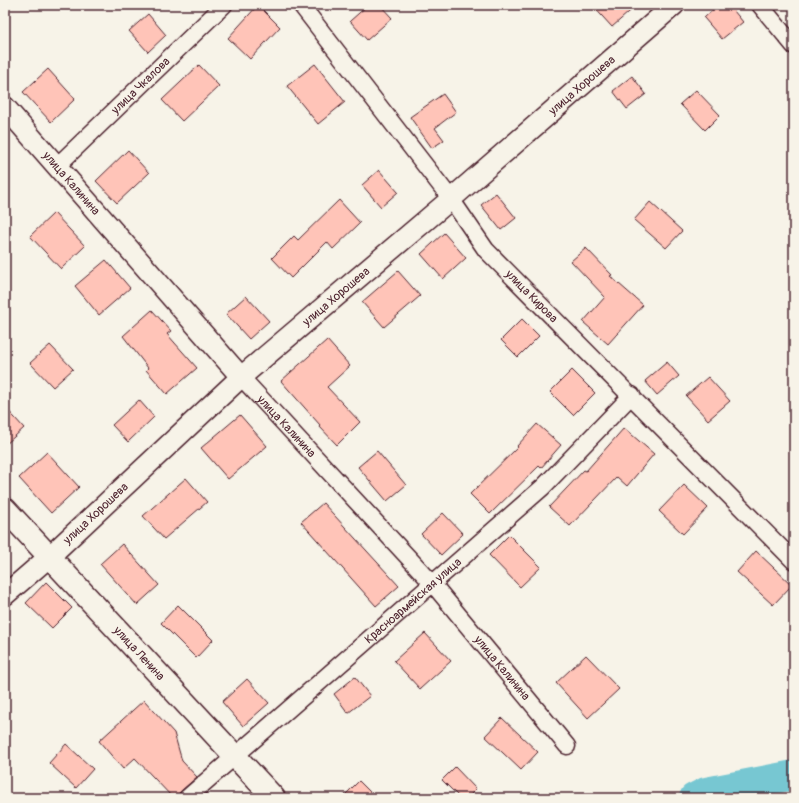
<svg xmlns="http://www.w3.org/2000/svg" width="799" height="803" font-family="Pangolin,sans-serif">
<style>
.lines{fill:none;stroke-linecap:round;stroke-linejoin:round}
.river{stroke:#77c7d2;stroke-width:30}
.building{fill:#ffc4b8;stroke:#4a1f2b}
.minor-casing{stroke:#4a1f2b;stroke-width:19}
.tertiary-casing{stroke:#4a1f2b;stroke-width:23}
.secondary-casing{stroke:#4a1f2b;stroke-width:25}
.minor{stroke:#f7f3e8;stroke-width:16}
.tertiary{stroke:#f7f3e8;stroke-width:20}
.secondary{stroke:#f7f3e8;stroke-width:22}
.labels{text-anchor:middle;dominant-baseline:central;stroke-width:3;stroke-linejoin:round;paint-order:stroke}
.street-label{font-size:12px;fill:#4a1f2b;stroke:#f7f3e8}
</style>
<rect width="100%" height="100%" fill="#f7f3e8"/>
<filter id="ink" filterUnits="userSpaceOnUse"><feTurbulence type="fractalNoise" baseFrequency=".025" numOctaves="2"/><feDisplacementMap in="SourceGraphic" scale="8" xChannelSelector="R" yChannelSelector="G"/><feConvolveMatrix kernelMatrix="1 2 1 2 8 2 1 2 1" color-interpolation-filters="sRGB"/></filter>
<g filter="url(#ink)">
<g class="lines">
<!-- river -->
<path class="river" d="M694,798L706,792L794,775"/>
</g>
<!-- building -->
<g class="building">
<path d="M258,5L280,27L250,59L228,38Z"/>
<path d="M368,5H380L392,18L367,40L350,21Z"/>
<path d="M592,5H637L612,27Z"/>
<path d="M718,5H729L743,22L722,39L704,18Z"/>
<path d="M148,14L166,35L148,52L129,31Z"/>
<path d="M315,64L345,102L318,124L287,86Z"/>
<path d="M199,65L219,86L182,121L162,100Z"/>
<path d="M48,69L75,99L51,122L23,92Z"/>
<path d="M632,76L646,94L627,109L613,91Z"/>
<path d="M696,90L720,115L705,130L680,104Z"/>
<path d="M443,94L456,112L435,128L444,140L432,148L410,117Z"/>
<path d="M128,150L149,173L117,203L96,181Z"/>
<path d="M379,170L398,192L381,207L362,185Z"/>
<path d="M496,193L516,218L501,230L481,205Z"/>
<path d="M339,200L360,223L333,249L327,242L291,278L272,258L294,236L298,240Z"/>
<path d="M650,202L682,231L666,248L634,220Z"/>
<path d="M54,213L85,246L61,269L30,236Z"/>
<path d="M444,233L466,258L443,279L421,254Z"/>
<path d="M586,248L612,275L610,276L643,305L608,344L583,322L605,297L571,261Z"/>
<path d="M106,260L130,288L99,315L75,286Z"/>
<path d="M398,271L420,296L384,327L362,302Z"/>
<path d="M246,296L269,321L249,339L226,314Z"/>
<path d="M152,310L171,331L167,334L197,368L167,394L146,370L148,368L123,336Z"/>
<path d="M522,319L539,336L518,357L501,340Z"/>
<path d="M327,340L350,366L327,387L360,422L337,445L319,426L320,425L281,381Z"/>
<path d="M50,345L73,369L53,387L30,363Z"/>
<path d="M667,362L679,376L657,395L645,381Z"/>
<path d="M572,370L595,393L573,415L550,392Z"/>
<path d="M708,377L730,401L708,420L686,396Z"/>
<path d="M139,400L154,417L128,442L112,425Z"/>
<path d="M5,407L24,428L5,445Z"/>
<path d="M240,415L267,446L228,479L201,448Z"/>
<path d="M537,424L561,445L541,468L539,466L490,514L470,494L518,447L517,446Z"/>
<path d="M624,428L654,454L627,486L617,477L570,526L549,507L584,470L586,471Z"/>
<path d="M377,451L406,485L387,501L358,467Z"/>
<path d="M47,452L79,487L51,513L19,478Z"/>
<path d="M186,478L207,502L164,539L143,516Z"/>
<path d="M684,485L708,508L683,534L659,511Z"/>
<path d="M323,503L399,586L376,606L301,522Z"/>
<path d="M443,513L463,534L441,555L421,534Z"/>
<path d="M509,535L541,567L520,587L489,555Z"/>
<path d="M122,544L159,585L137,605L100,564Z"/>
<path d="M756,551L792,585L773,605L737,572Z"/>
<path d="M46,582L72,608L52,628L26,603Z"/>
<path d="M178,605L213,640L196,658L161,623Z"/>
<path d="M425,633L451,661L420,689L394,661Z"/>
<path d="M586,655L619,689L588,718L556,683Z"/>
<path d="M355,677L370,696L348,713L334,694Z"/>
<path d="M247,679L269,703L243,726L222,702Z"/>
<path d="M144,700L174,733L182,761L197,777L181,791L176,798H173L135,758L123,769L99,741Z"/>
<path d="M502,718L538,752L521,770L485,736Z"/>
<path d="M66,744L93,769L76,788L49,763Z"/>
<path d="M455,767L476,789L467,798H460L442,780Z"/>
<path d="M359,781L376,798H342Z"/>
</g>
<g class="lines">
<!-- minor casing -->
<g class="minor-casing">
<g id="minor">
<path id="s1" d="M301,5L451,199L486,250L794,561"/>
<path d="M760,5L794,46"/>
<path id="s2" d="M57,166L224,5"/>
<path id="s3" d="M241,377L432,583L567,746"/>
<path id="s4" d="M187,798L543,487L632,395"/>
</g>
</g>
<!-- tertiary casing -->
<g class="tertiary-casing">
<g id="tertiary">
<path id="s5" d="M5,107L241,377"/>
<path id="s6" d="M5,595L49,557L241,377L451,199L674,5"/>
</g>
</g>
<!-- secondary casing -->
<g class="secondary-casing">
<g id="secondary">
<path id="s7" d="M5,509L274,798"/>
</g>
</g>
<!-- minor -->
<use href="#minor" class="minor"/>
<!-- tertiary -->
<use href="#tertiary" class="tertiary"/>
<!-- secondary -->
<use href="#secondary" class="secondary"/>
</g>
</g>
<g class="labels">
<!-- street labels -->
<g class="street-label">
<text stroke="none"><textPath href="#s6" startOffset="770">улица Хорошева</textPath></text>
<text stroke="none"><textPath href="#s2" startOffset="116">улица Чкалова</textPath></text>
<text stroke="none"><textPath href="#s5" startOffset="101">улица Калинина</textPath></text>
<text stroke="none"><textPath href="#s6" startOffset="446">улица Хорошева</textPath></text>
<text stroke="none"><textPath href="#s1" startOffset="372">улица Кирова</textPath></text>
<text stroke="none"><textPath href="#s3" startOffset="67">улица Калинина</textPath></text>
<text stroke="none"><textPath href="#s6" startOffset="122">улица Хорошева</textPath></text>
<text stroke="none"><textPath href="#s4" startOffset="300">Красноармейская улица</textPath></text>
<text stroke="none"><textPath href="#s7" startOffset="197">улица Ленина</textPath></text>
<text stroke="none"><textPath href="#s3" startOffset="391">улица Калинина</textPath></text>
</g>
</g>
<!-- margin -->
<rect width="799" height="803" fill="none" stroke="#f7f3e8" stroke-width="20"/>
<rect x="10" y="10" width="779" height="783" fill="none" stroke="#4a1f2b" stroke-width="1.5" filter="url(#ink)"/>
</svg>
